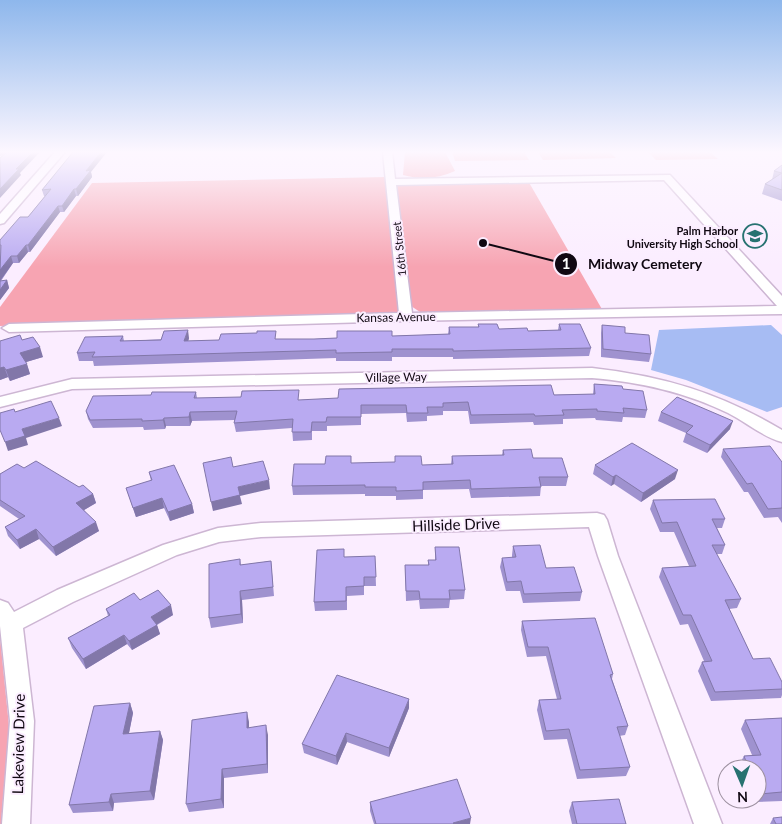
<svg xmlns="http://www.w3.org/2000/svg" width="782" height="824" font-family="Lato,sans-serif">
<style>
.green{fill:#f7a4b2}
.water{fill:#a7bcf3}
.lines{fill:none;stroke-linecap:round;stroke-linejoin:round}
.minor-casing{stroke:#cdb6d3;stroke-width:3}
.minor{fill:#fff;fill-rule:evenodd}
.wall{fill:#9f92cf}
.shaded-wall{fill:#8277a9}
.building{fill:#b9aaf1;stroke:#8277a9}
.labels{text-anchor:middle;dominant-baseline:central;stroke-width:4;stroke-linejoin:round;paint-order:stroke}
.far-poi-label{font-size:11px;font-weight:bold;fill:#100812;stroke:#fbedff;text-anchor:end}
.far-street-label{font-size:11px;fill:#100812;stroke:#fbedff}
.street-label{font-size:12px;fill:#100812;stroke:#fbedff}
.near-street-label{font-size:15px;fill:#100812;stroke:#fbedff}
.leader{fill:none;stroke:#100812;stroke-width:2}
.callout-dot{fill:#100812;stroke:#fbedff;stroke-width:2}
.mark-label{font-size:15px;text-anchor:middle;font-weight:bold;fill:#fff}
.callout-label{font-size:14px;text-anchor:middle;font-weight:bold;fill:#100812;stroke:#fbedff;stroke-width:4;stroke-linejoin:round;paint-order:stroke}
</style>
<rect width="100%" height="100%" fill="#fbedff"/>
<!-- green -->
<g class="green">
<path d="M405,152H445L455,171C438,179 421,180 403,175Z"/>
<path d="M452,152H524L529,160L455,161Z"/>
<path d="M538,152H610L616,158L543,160Z"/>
<path d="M648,152H710L718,159L656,160Z"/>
<path d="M386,177L399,313L0,326V307L92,183Z"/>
<path d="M527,179L603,311L423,314L408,304L395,182Z"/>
<path d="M0,637L9,726L1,824H0Z"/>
</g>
<!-- water -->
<path class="water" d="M771,325L782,335V407L767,412L686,380L651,370L659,330Z"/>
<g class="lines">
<!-- minor casing -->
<g class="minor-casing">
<g id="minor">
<path d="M55,152H65L4,223L0,224V214Z"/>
<path d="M383,152H392L395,179L670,175L782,296V314L406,321L9,332L2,328L9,324L399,313ZM664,180L777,306L412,313L396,185Z"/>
<path d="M592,368C663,376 720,393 782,430V442C763,437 746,422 728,413C685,392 640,382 592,378L72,389L0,407V397L72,379Z"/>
<path d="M597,513L604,515L607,520L618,556L722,824H694L598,556L589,527L261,537L219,542L177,555L73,602L23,628L34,721L30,824H2L10,721L0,626V600L8,603L14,612L57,590L163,545L218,528L261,523Z"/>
</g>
</g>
<!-- minor -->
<use href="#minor" class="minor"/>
</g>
<!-- wall -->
<g class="wall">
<path d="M782,165V201L762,194L765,184L772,180L774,171Z"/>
<path d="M91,172L92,177L78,196H76L64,212H60L30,252H28L19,263H13L1,281L7,280L9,288L0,300V240L28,217L45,196H44L42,190Z"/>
<path d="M478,324L499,329L528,331L558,330L559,324L591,348L589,356L453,359V357H392V361H336V358L94,366L93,361H79L77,353L123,336L124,341L189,338L188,341L314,339L448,334L449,327H478Z"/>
<path d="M602,325L625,333L651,354L649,362L601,357V333Z"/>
<path d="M22,340L43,357L26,362L30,374L10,381L8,377L0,380V341Z"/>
<path d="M594,384L623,389L647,410L645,418L623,417L622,422L596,420L595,418L563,419V424L534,425L533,422L470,424L468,411H443V415L427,416V421L407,422L406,413L361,414V425L327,426V431H312V440L293,441L292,428L236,432L234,423L235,420L192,421L190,426H166L165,429L144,430L143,427L93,428L88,419L86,411L151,395L196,392L197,398L299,400L593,394Z"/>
<path d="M661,412L730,429L707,453L683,442L686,433L658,421Z"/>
<path d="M723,449L782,462V523L778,517L764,518L748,492H744L721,457Z"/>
<path d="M503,450L533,458L568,477L566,486H541L540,496L471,498L469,489L423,490V499L396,500V496H365V494L293,495L292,486L325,464L351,456V463L422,465L451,464L452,456L502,455Z"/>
<path d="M595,465L675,479L641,502L614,484L611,486L593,474Z"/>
<path d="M24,468L79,487L93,494L96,503L84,510L99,531L56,556L39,539L20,549L8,536L5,527L19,519L0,506V474Z"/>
<path d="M149,472L192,504L194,513L170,521L164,508L136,517L126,488L151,481Z"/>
<path d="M653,500L725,519L722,528H717L725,545L722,554H716L741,599L737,608L729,609L753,659L782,682V695L781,698L711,701L698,671L702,662L704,661L688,624L680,625L659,577L662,568L689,566L674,532H660L650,509Z"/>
<path d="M513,546L582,592L580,601L523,603L520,591H506L500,567L502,558H512V555Z"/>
<path d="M435,547L465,590L464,599L450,600L449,608L420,609L419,600L406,601L405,565H428V560H435Z"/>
<path d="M375,556L376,586H364V595L347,596V610L315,611L314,602Z"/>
<path d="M240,559L241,565L271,561L274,596L242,600L243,623L211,628L209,618Z"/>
<path d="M140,600L173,615L157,625L160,634L132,650L127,644L86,669L72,648L68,638L108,616L106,609Z"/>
<path d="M522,621L613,674L612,679L628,726L625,735L619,736L630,767L626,776L577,779L567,739L544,740L537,710L539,700L557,699L546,656L527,657L521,630Z"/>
<path d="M130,703L133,713L129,733L160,731L163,740L154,800L114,803L113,811L73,813L69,805Z"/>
<path d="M409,708L389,757L347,742L337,765L304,753L302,744Z"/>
<path d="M782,718V801L755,802L754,799H757V769H741L739,765L744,756L752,755L741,729L745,720Z"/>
<path d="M249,722V728L268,735V773L224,778V808L189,812L186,804Z"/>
<path d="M370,802L470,824H374L370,811Z"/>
<path d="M572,802L626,824H572L569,811Z"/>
<path d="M773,818L782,824H770Z"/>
</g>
<!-- shaded-wall -->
<g class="shaded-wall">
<path d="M0,152H11L0,156Z"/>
<path d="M33,152H40L20,173L21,175L0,198V189L16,169Z"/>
<path d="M101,152H107L91,172L92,177L78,196L76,189L86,171Z"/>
<path d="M74,189L76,196L64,212L62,206Z"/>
<path d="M58,206L60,212L30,252L28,245Z"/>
<path d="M26,245L28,252L19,263L17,256Z"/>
<path d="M11,256L13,263L0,281V270Z"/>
<path d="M7,280L9,288L0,300V290Z"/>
<path d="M188,330L189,338L186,349L184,341Z"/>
<path d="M40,347L43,357L23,363L20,353Z"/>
<path d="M27,364L30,374L10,381L6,370Z"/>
<path d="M4,367L8,377L0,380V368Z"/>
<path d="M190,412L192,421L190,426L189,417Z"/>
<path d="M59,418L62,426L26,438L28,445L8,451L5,442L22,429Z"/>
<path d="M164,418L166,426L165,429L163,420Z"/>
<path d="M733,421L730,429L707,453L710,445Z"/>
<path d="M678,470L675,479L641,502L643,493Z"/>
<path d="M616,475L614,484L611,486L613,477Z"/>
<path d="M269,480L270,489L240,496L242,504L213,511L211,502L238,487Z"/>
<path d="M93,494L96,503L79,513L76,503Z"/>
<path d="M162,498L164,508L136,517L133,508Z"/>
<path d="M192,504L194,513L170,521L168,512Z"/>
<path d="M96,522L99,531L56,556L53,547Z"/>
<path d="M36,529L39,539L20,549L17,540Z"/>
<path d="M240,591L242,600L243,623L241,614Z"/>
<path d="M171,605L173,615L154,626L151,617Z"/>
<path d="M157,625L160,634L132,650L129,641Z"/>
<path d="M124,635L127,644L86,669L83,659Z"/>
<path d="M409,699V708L389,757V748Z"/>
<path d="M130,703L133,713L127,743L123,734Z"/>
<path d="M247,712L249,722V737L247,728Z"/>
<path d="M266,725L268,735V773L267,764Z"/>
<path d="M160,731L163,740L154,800L150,791Z"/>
<path d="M346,733L347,742L337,765L336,756Z"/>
<path d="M222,769L224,778V808L221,799Z"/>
<path d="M111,794L114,803L113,811L109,802Z"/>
<path d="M471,818L470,824H453V823Z"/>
</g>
<!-- building -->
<g class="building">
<path d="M7,152H33L16,169H19L0,189V158Z"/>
<path d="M73,152H101L86,171L91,170L76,189H74L62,206H58L28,245H26L17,256H11L0,270L1,245H0V240L20,217H28L51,189L42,190Z"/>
<path d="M782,165V173L774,171Z"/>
<path d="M782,173V190L765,184Z"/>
<path d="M7,280L0,290V281Z"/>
<path d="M478,324H497L499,329L527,328L528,331L561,330L559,324H580L591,348L453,351V349H392V352L336,353V350L92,357L95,352L77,353L85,337L123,336L120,341L161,340L164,331L188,330L184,341L219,340L221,334L257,333V331H276L275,339H314L337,338V331H392V336L450,334L449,327H479Z"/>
<path d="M602,325L625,327V333L649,335L651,354L603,349Z"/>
<path d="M20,335L22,340L33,337L40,347L20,353L27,364L6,370L4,367L0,368V341Z"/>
<path d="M594,384L622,386L623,389L643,391L647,410L623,408L624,413L597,411V409L562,410L564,415L535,416L534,414L471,415L468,402L443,403V407H427L428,413H407L406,405H361V417H327L326,422H312L311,432H292L293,419L234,423L237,411L190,412L189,417L164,418L163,420L142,421V419L90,420L86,411L93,396L151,395L152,392H196L194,398L241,397L242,391L299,390L298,400L338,398L339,389L551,385L554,395L595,394Z"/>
<path d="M677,397L733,421L710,445L686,433L693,426L661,412Z"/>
<path d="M51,401L59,418L22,429L25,436L5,442L0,430V413L14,409L15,412Z"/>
<path d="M632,443L678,470L643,493L616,475L613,477L595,465Z"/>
<path d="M770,446L782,462V508L768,509L752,483L747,484L723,449Z"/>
<path d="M531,449L533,458H562L568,477H539L541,487L471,489L470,480L423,482V490L396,491V487H365V485L292,486L294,464H325L326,456H351V463L395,462V456H421L422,465L453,464L452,456L504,455L503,450Z"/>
<path d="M231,457L233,467L263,461L269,480L238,487L240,495L211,502L203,463Z"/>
<path d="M36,461L79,487L83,485L93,494L76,503L96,522L53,547L36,529L17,540L5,527L25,516L0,500V474L17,464L24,468Z"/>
<path d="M174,465L192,504L168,512L162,498L133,508L126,488L152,480L149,472Z"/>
<path d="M715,499L725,519H712L725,545H712L741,599L725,600L753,659L770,658L782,682V689L715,692L702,662L712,661L691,615H683L662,568L696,566L677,522L662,523L653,500Z"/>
<path d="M540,545L546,568L574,567L582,592L524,594L521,581L507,582L502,558L516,557L513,546Z"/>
<path d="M435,547H459L465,590H449L450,599H420L419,591H406L405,565H429L428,560H436Z"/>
<path d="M344,549V557L375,556L376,577H364V586L346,587V601L314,602L317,550Z"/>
<path d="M240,559V565L271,561L273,587L240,591L241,614L209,618V564Z"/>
<path d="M158,590L171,605L151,617L157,625L129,641L124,635L83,659L68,638L110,615L106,609L134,593L140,600Z"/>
<path d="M595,618L613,674L610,675L628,726L617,727L630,767L580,770L569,729L546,731L539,700L561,699L548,647H528L522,621Z"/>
<path d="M337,675L409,699L389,748L346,733L336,756L302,744Z"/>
<path d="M130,703L123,734L160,731L150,791L111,794L109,802L69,805L94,706Z"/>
<path d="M247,712V728L266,725L267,764L222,769L221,799L186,804L192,720Z"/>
<path d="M782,718V792L760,794L757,787V769H749L744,756L761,755L745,720Z"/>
<path d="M457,779L471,818L453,823L454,824H376L370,802Z"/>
<path d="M619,799L626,824H577L572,802Z"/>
<path d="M782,817V824H776L773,818Z"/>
</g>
<!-- sky -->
<linearGradient id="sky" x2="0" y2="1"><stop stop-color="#8eb7ec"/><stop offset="0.57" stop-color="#fdf7ff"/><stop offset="1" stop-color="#fdf7ff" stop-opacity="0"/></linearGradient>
<rect width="782" height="267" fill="url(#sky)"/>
<!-- icons -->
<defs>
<g id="school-ring" transform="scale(1.25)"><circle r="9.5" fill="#fbedff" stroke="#277271" stroke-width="1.5"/><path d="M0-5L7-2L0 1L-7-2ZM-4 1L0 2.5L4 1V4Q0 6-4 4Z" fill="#277271"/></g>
</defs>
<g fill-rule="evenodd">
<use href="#school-ring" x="755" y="236"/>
</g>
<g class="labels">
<!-- far-poi labels -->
<g class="far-poi-label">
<text x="738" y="230">Palm Harbor<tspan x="738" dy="13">University High School</tspan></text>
</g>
<!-- far-street labels -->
<g class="far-street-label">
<text transform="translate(399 249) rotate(-96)">16th Street</text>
</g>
<!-- street labels -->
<g class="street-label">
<text transform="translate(396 317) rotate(-1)">Kansas Avenue</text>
<text transform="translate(396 377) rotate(-1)">Village Way</text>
</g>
<!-- near-street labels -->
<g class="near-street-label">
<text transform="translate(456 524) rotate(-2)">Hillside Drive</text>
<text transform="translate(18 744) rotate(-89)">Lakeview Drive</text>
</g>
</g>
<!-- callouts -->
<path class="leader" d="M483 243L566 264"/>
<g class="callout-dot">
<circle cx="483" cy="243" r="5"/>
<circle cx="566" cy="264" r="12"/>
</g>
<g class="mark-label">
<text x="566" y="269">1</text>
</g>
<g class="callout-label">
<text x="645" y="269">Midway Cemetery</text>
</g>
<!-- north arrow -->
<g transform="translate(742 784) rotate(178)"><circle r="24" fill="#fbedff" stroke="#9d91a0"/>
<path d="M0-4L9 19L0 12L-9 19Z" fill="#277271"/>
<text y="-8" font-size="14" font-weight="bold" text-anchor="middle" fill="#100812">N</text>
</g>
</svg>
